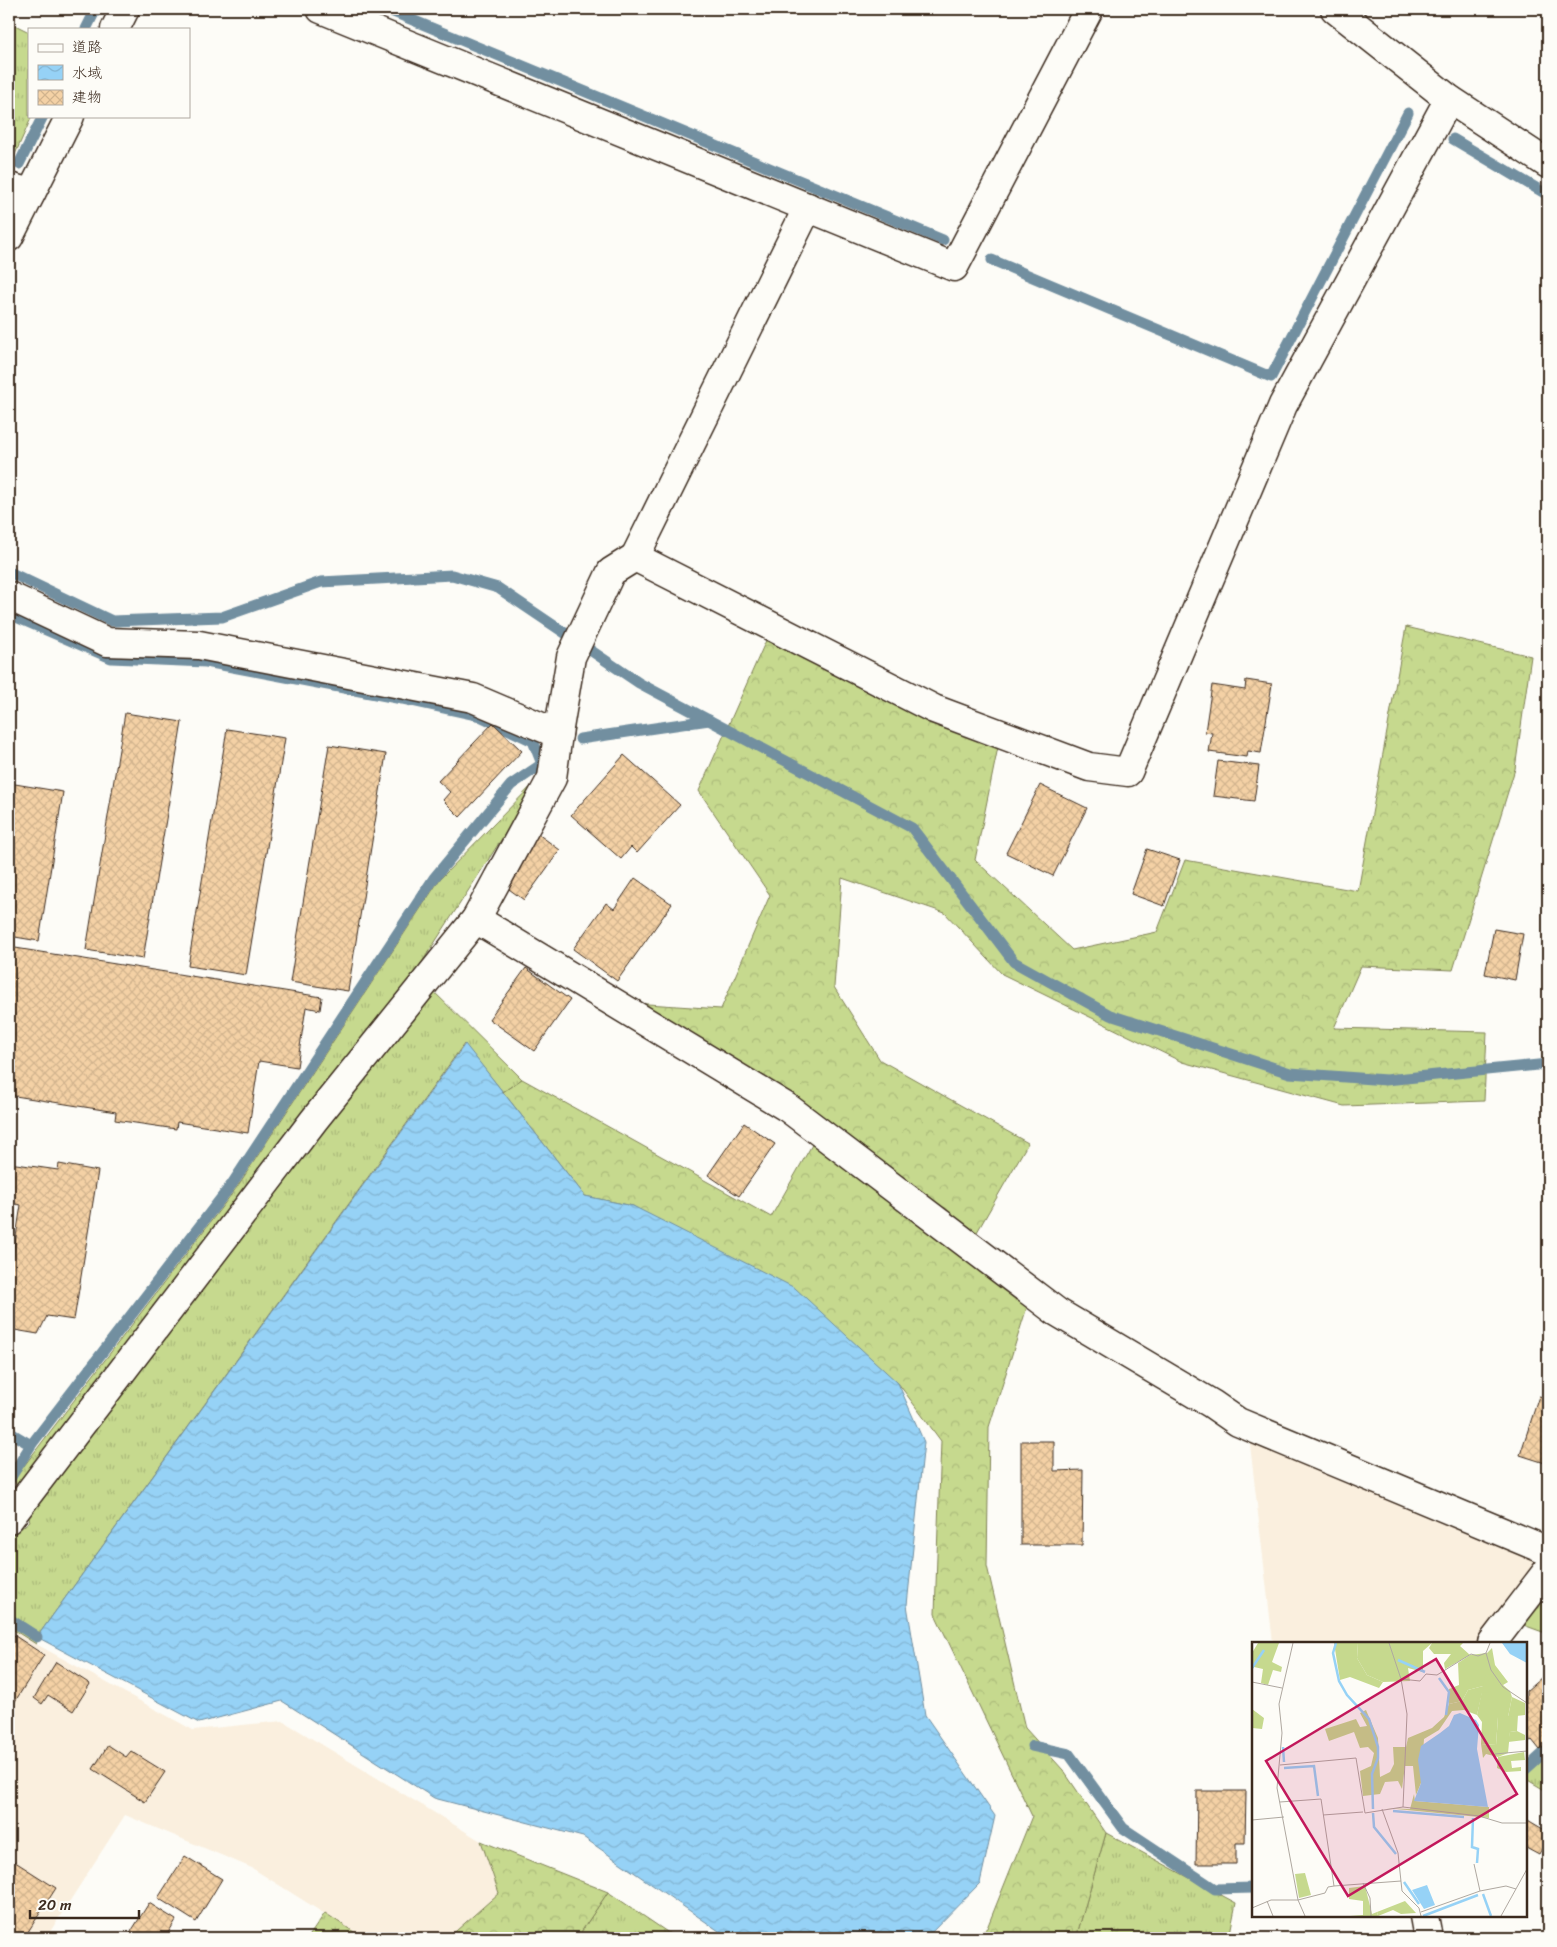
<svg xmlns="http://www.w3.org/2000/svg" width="1557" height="1947" font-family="Sriracha,'Klee One',sans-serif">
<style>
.built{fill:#faefde}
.grass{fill:url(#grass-tufts);stroke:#808256}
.forest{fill:url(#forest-crowns);stroke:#808256}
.water{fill:url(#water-waves);stroke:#728fa0}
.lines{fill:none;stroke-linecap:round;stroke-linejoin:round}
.stream{stroke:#728fa0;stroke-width:11}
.building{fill:url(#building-cross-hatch);stroke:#3b2a1e}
.minor-casing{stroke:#3b2a1e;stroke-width:31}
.minor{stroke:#fdfcf7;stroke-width:28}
.inset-river{fill:none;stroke:#96d2f6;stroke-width:2.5}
.inset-road{fill:none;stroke:#afa8a0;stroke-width:1}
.view{fill:#c2185b;fill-opacity:0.15;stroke:#c2185b;stroke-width:2.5}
.inset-edge{fill:none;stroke:#3b2a1e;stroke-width:2.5}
</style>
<defs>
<pattern id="grass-tufts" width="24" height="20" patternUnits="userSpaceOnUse" patternTransform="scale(1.25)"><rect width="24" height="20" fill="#c6d98e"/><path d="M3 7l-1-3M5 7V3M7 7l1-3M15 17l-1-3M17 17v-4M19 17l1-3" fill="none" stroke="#abba7a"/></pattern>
<pattern id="forest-crowns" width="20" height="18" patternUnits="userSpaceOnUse" patternTransform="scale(1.25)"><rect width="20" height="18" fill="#c6d98e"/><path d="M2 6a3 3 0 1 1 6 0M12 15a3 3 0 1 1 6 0" fill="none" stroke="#abba7a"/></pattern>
<pattern id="water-waves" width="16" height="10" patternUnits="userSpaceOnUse" patternTransform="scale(1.25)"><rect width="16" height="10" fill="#96d2f6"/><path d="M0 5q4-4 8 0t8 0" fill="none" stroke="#82b4d2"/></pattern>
<pattern id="building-cross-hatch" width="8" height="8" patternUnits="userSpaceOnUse" patternTransform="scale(1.25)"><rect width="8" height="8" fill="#f4d1a5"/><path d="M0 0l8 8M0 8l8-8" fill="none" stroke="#d2b48e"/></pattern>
</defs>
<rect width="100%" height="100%" fill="#fdfcf7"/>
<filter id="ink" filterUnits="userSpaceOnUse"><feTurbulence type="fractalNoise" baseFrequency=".02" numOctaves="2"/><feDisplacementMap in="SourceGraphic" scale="10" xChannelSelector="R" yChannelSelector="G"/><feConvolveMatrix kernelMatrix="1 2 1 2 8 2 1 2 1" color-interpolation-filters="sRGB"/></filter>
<g filter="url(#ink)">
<!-- built -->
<g class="built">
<path d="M1249,1436L1543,1561L1476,1643H1273Z"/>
<path d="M9,1627L36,1644L193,1730L283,1721L481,1841L499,1893L448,1938H363L252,1868L125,1815L46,1938H9Z"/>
</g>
<!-- grass -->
<g class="grass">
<path d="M9,22L29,32V116H32L9,168Z"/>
<path d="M545,772L415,973L522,1079L503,1092L464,1044L37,1637L36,1644L9,1627V1538L30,1521L14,1479L237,1187L440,879Z"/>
<path d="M1548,1549V1634L1499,1616Z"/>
<path d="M1548,1742V1792L1526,1779V1764Z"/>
<path d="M1106,1833L1236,1903L1229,1938H1076Z"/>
<path d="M608,1892L676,1938H577Z"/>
<path d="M325,1913L363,1938H308Z"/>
</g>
<!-- forest -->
<g class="forest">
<path d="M1406,627L1531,656L1515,769L1453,970L1361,966L1334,1028L1487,1032L1484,1101L1344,1106L1182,1062L1002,974L945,913L842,878L834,987L880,1060L1028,1143L965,1253L1027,1307L989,1427L987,1566L1025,1728L1063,1770L1106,1833L1076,1938H972L987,1928L1032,1816L935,1614L941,1441L898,1383L633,1206L585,1196L503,1092L522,1079L771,1217L813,1143L633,1003L721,1009L770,895L699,791L768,636L999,742L975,860L1072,950L1157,932L1185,860L1358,891Z"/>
<path d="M481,1841L608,1892L577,1938H448L499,1893Z"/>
</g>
<!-- water -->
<path class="water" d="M465,1044L585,1196L633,1206L795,1288L898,1383L924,1442L907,1605L925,1715L995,1816L980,1883L926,1938H729L583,1837L434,1798L282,1701L199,1723L37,1637Z"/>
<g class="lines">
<!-- stream -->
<g class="stream">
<path d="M386,9L943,240"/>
<path d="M86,29L96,9"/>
<path d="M1453,139L1548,195"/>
<path d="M19,164L43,116"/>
<path d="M992,260L1271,377L1408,113"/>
<path d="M9,572L112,621L222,617L321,582L452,575L498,588L639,683L912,828L1014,962L1110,1015L1290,1073L1386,1080L1548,1064"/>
<path d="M9,614L111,658L206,662L402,699L480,716L533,741L542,764L511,785L434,878L232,1184L31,1445"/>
<path d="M580,739L709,720"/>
<path d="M9,1432L31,1445L9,1480"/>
<path d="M9,1619L37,1637"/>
<path d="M1032,1746L1069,1754L1123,1828L1215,1889L1253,1888"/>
<path d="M1526,1769L1548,1749"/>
</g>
</g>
<!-- building -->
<g class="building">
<path d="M1246,680L1272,684L1261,753L1248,751L1247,757L1209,752L1212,733L1205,732L1212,685L1245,690Z"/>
<path d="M125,713L182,722L143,959L86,950Z"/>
<path d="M493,723L522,751L460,817L443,800L450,792L438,781Z"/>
<path d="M227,729L285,738L246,975L188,966Z"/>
<path d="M329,745L386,754L348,991L290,982Z"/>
<path d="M624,755L680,805L637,853L631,847L621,859L571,815Z"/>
<path d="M1218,761L1259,766L1254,801L1213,796Z"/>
<path d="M9,783L63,792L39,941L9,936Z"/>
<path d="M1040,785L1087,808L1053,876L1006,853Z"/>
<path d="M538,834L560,850L524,900L502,884Z"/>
<path d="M1147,849L1180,860L1164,906L1131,894Z"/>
<path d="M635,878L672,904L617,981L573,949L606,903L614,909Z"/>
<path d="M1494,929L1523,934L1515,980L1485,974Z"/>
<path d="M9,947L322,997L320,1010L306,1007L297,1067L259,1061L248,1133L177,1122L176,1129L115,1120L116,1112L9,1095Z"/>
<path d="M526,968L570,1000L534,1051L489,1019Z"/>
<path d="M744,1123L775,1144L739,1196L708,1175Z"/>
<path d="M9,1163L58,1170L59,1164L98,1171L74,1320L47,1316L38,1334L9,1329V1281L21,1205L9,1203Z"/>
<path d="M1539,1396L1548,1398V1464L1520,1455Z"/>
<path d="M1021,1441H1054V1471L1083,1470L1082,1545H1021Z"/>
<path d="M9,1632L44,1655L9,1711Z"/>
<path d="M56,1662L90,1684L73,1711L48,1695L42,1704L34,1698Z"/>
<path d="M1542,1677L1548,1685V1743L1540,1750L1532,1740L1526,1745V1691Z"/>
<path d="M108,1745L126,1757L131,1751L165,1772L145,1802L93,1769Z"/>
<path d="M1197,1791H1246L1245,1843H1236V1864H1196Z"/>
<path d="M1526,1819L1548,1832V1838L1539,1855L1526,1848Z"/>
<path d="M185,1856L222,1879L196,1922L158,1898Z"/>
<path d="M9,1858L56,1888L24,1938H9Z"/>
<path d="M149,1903L176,1920L165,1938H127Z"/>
</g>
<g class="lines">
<!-- minor casing -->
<g class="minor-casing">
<g id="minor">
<path d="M321,9L954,267L1089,9"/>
<path d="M1335,9L1449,99L1548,164"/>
<path d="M115,29L125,9"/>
<path d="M9,187L31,193"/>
<path d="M9,237L70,116"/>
<path d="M635,557L808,207"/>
<path d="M9,596L107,642L199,645L473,698L558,734"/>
<path d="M476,919L788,1108L1057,1312L1212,1404L1238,1422L1548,1551"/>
<path d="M9,1519L314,1120L476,919L552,778L558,734L571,657L611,572L635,557L934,709L1089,767L1128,772L1283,405L1449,99"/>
<path d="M1492,1643L1548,1570"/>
<path d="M1424,1916L1428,1938"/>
</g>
</g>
<!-- minor -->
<use href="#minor" class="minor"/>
</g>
</g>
<!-- overview -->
<g transform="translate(1252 1642)">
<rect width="275" height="275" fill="#fdfcf7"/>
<path d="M6,1H27L20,20L30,25L29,30L21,28L16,43L9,41L11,27L2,25L0,28V11ZM106,1H180L171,9V30L156,26L158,39L131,40L115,33L105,16ZM240,6L243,23L256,40L251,43L258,49L260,55L256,75H246L244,103L229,102L230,80L225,73L231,44L216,48L210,59L197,62V47L207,43L206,21L218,13L235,11ZM0,67L12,76L10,87L0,86ZM272,110L273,118L259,119L260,126L269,125V129L254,130L245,126L246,115ZM162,152L163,159L237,165V176L134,166L158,167ZM113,244L120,272L125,270L126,274H98L111,273V259L97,257V246Z" fill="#c6d98e"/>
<path d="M82,1H106L105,16L115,33L131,40L127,46L98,35L88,38ZM180,1H211L208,4L218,13L193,27L192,21L199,12H182L177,6ZM238,32L242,38L238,50L230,51L225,73L212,68L200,69L187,88L172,97L169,141L164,153L161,124H153L150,147L146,139L133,140L128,152L111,154L108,129L119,124L122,111L116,105L108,106L102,90L77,99L73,87L104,77L108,85L115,84L108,71L114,68L126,96L128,135L138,130L142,122L141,105H154L156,96L180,86L192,75L197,62L210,59L216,48L231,44L233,34ZM266,73L265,89L258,90L256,111L246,115L234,112L231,116L229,102L244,103L246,75ZM53,231L59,253L47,256L43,232ZM153,259L164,271L149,272L141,268L126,274L125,270Z" fill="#c6d98e"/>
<path d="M260,55L273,61V73L256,75Z" fill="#c6d98e"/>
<path d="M265,89L273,93V98L256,100L258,90Z" fill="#c6d98e"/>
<path d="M250,1H275V21L258,12ZM208,71L224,78L227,83L225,107L236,165L162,159L169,141L166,118L169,104L188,91L197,84L202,73ZM175,243L183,263L172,267L160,248Z" fill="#96d2f6"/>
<path class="inset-river" d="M84,1L81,11L87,39L95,53L117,77L126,105V116L120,132L121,167M146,18L173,30M0,26L12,8M187,36L197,50L194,73M31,105L32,120M32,126L62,124L66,154M141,169L212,175M121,171L122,185L144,212M221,176L220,205L226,207L225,221M152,240L167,262M231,252L239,274M171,274L226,253"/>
<path class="inset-road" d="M41,1L27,62L30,91L25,146L46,258L53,274M137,1L149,37L155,72L151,165M238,1L234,11L239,28L251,45L275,61M149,37L168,39L174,32L185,33L219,12L226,14L234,11M0,40L30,46M243,112L275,109M28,123L104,116L113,171L151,165L227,174L250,181H275M130,167L146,211L150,249L167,266L169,274M71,173L111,170M0,178L32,175M222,222L228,249M111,241L118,256L119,274M82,244L149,239M15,259L21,274M0,266L19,258H46L73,251L76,245L82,244L69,157L28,160M169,270L228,249L254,244L264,247M249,274L275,227"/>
<path class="view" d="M184,17L265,152L96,254L14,119Z"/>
<rect width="275" height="275" class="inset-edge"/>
</g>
<!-- margin -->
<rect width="1557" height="1947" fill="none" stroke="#fdfcf7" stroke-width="30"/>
<rect x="15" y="15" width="1527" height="1917" fill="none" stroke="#3b2a1e" stroke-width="2" filter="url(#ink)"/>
<!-- legend -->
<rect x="28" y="28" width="162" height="90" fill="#fdfcf7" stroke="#afa8a0"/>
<rect x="38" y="44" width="25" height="8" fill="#fdfcf7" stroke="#afa8a0"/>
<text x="72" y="52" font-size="15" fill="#3b2a1e">道路</text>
<rect x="38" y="65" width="25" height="15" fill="url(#water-waves)" stroke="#afa8a0"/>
<text x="72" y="78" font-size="15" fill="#3b2a1e">水域</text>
<rect x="38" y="90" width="25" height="15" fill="url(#building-cross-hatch)" stroke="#afa8a0"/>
<text x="72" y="102" font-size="15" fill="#3b2a1e">建物</text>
<!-- scale -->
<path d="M30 1910v8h109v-8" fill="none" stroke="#3b2a1e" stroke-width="2.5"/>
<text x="38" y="1910" font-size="15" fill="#3b2a1e" stroke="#fdfcf7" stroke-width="4" paint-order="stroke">20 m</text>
</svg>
